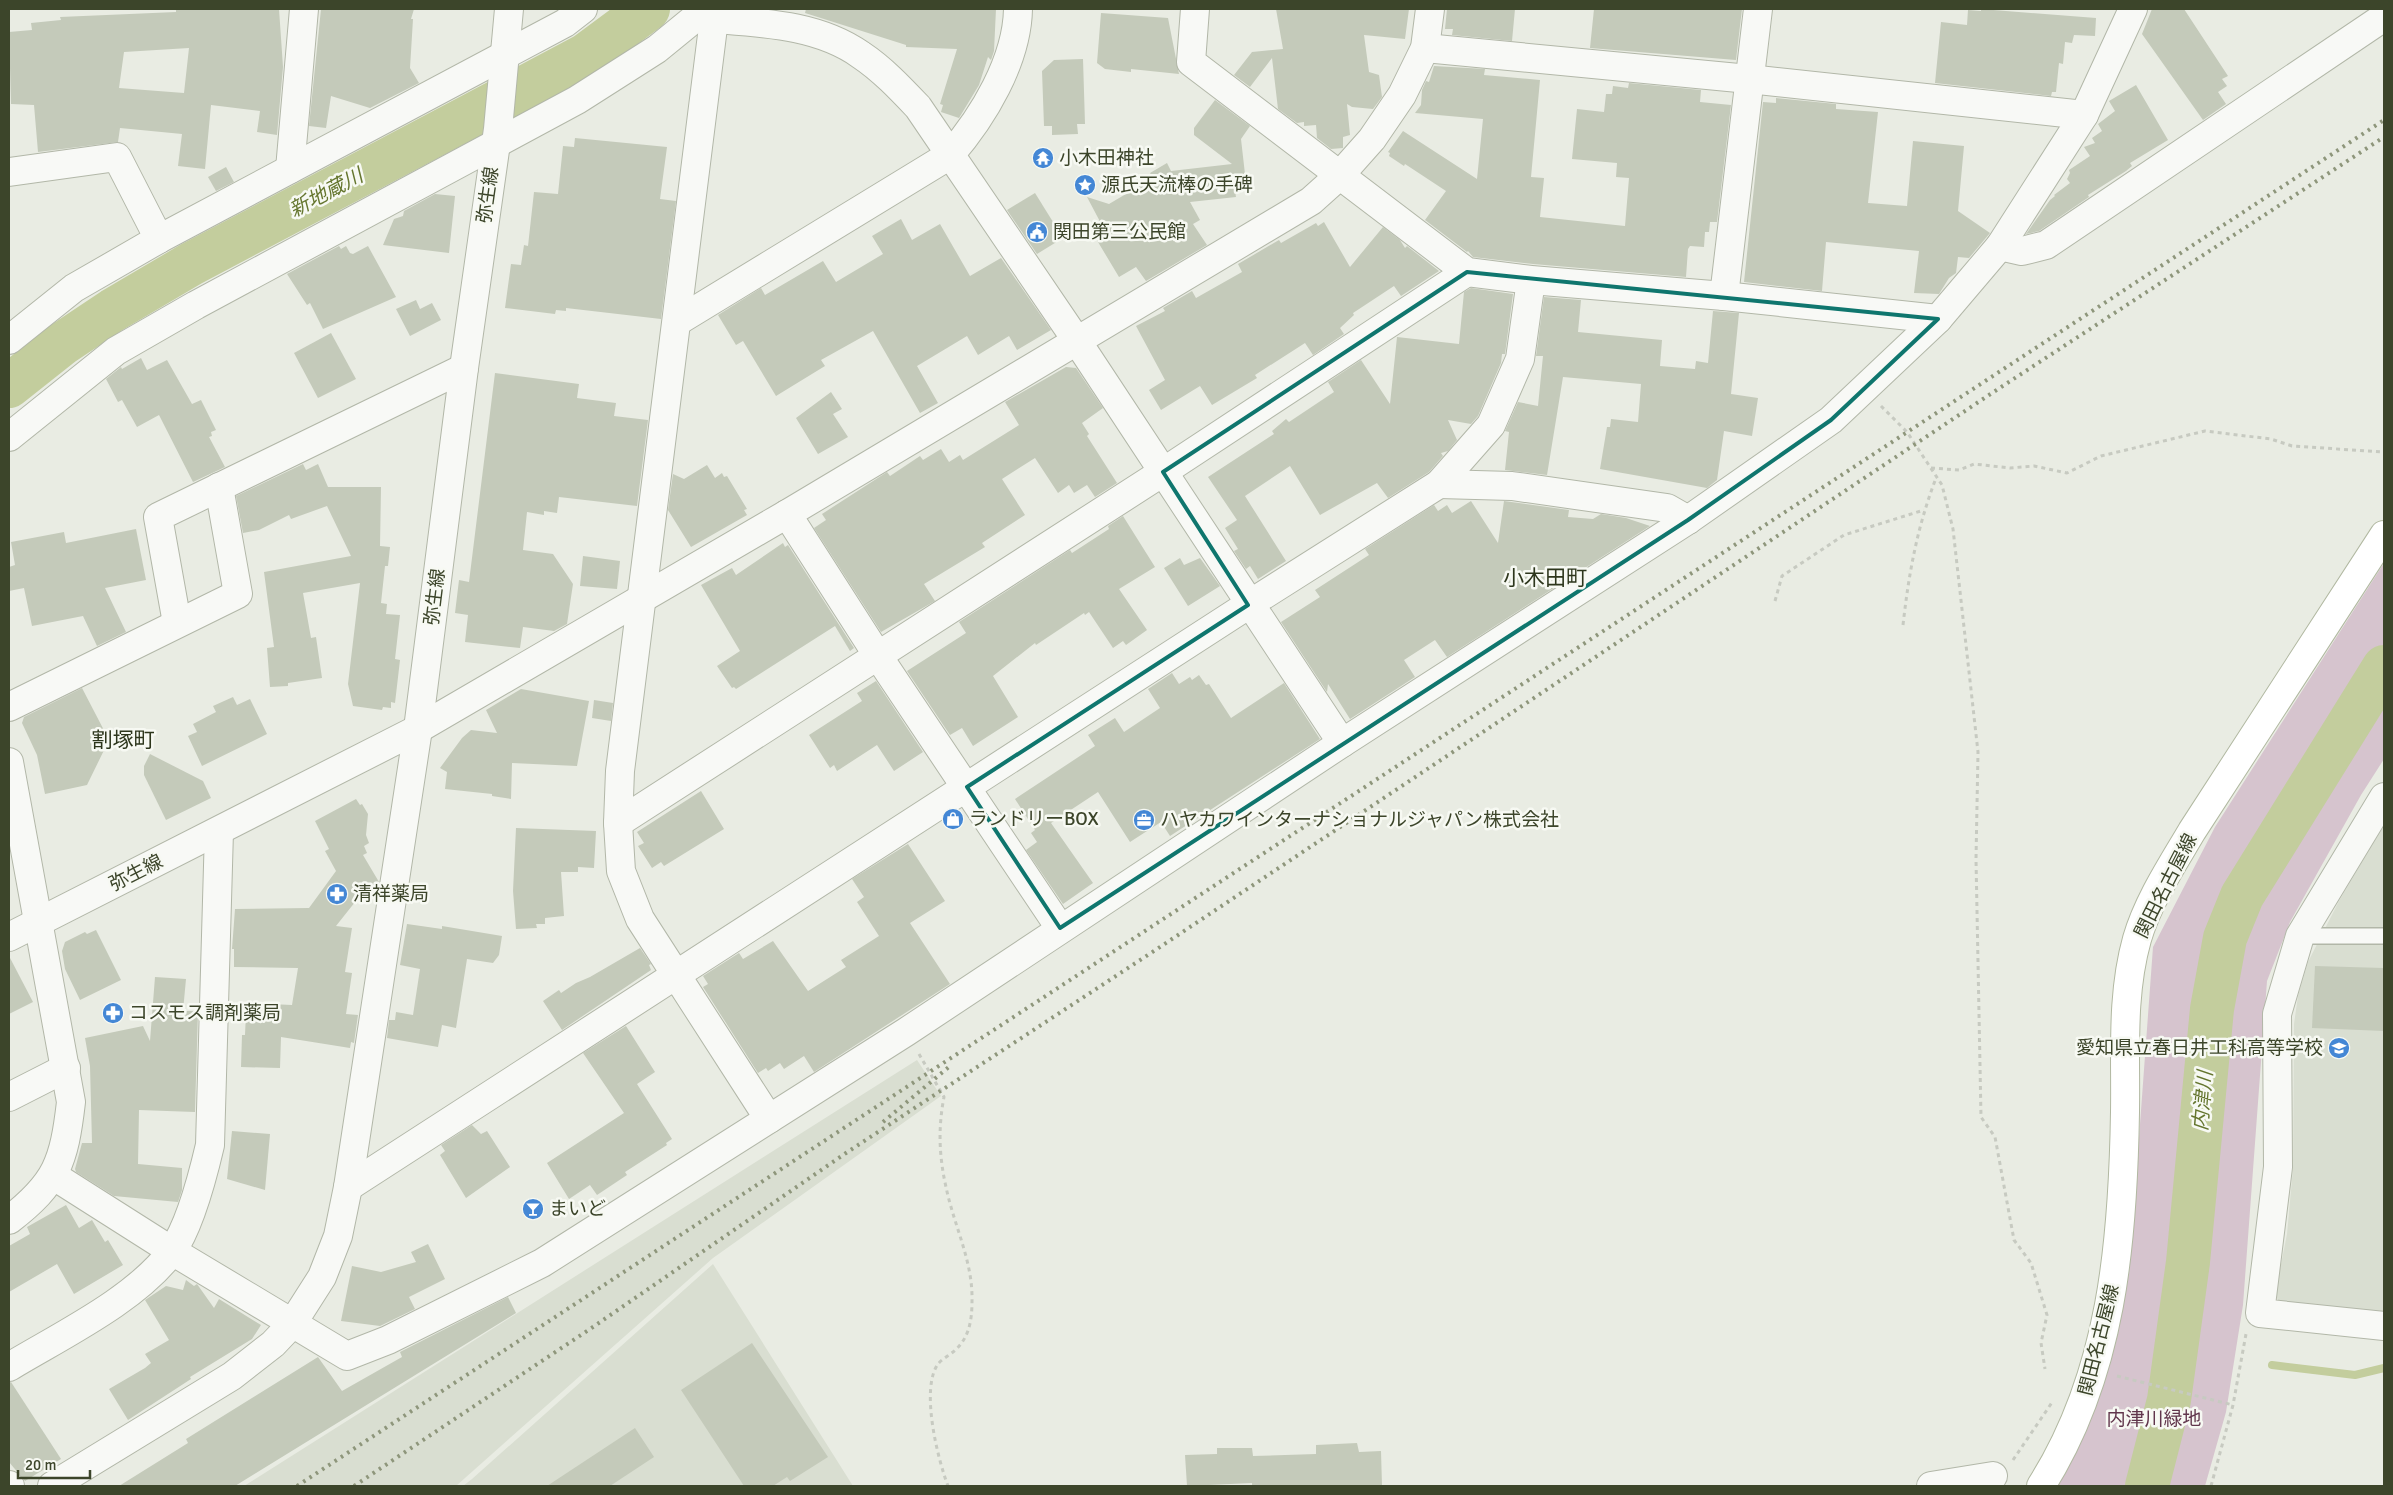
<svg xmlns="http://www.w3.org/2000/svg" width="2393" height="1495" font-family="Signika,'Noto Sans JP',sans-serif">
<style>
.built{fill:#d9ded1}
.green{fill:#d6c4ce}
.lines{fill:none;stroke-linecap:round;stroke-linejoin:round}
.stream{stroke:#c3cd9d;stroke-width:8}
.river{stroke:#c3cd9d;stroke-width:44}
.building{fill:#c4caba;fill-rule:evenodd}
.service-casing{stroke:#b2b7a8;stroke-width:18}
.minor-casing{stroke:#b2b7a8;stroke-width:30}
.tertiary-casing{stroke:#b2b7a8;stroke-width:30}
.primary-casing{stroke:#b1b8a1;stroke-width:30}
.path{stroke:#c7cac1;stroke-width:3;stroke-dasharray:4 4;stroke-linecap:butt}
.service{stroke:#f8f9f6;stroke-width:15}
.minor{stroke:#f8f9f6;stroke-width:28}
.tertiary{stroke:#f8f9f6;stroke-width:28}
.primary{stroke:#fff;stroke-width:28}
.rail{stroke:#8e967b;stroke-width:4;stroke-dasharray:2.5 5;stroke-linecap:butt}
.marked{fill:none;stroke:#0f766e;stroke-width:4;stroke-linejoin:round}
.labels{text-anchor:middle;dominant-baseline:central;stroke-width:5;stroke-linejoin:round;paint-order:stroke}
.poi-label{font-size:19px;fill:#3c452a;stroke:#f7f9f3;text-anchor:start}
.street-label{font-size:19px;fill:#3c452a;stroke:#f7f9f3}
.park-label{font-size:19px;fill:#61364c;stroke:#f7f9f3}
.water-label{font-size:20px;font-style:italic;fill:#65762f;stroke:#f7f9f3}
.quarter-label{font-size:21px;fill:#2d361c;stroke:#f7f9f3}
</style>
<rect width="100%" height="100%" fill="#e9ece3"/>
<!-- built -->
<g class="built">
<path d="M2384,824V1317L2282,1306L2275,1295L2287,1234L2293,1168L2294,1024L2298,996L2308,962L2339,901Z"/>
<path d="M917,1060L941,1096L713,1258L456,1486H244Z"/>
<path d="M713,1264L853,1486H463L472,1479Z"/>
</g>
<!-- green -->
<path class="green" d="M2384,563V759L2361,795L2290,922L2267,981L2243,1305L2226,1412L2205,1486H2045L2083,1422L2129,1274L2153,947L2215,827Z"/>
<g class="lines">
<!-- stream -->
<path class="stream" d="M2272,1365L2355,1375L2384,1368"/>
<!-- river -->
<g class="river">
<path d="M9,386L62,344L113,310L191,264L586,55L648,9"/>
<path d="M2147,1486L2169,1400L2188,1262L2212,1009L2225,938L2242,896L2384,667"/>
</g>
</g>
<!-- building -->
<g class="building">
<path d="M176,9H279L283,67L277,135L257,132L260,111L211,105L205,169L178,166L182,134L120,128L118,142L38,152L34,105L11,104L9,32L32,30L31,23L61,20L60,17L176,12ZM189,48L184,93L119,88L124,52Z"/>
<path d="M321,9H414L411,19H413L410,68L419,83L370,108L331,96L326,128L309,126Z"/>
<path d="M806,9H996L994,51L991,60L988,57L979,85L959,118L941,112L943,105L940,104L957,49L906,47V45L805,13Z"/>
<path d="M1276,9H1409L1405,39L1364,35L1369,72L1379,75L1382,97L1373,109L1352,107L1347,104L1350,135L1343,137V148L1331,149L1317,138L1316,125L1304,126V122L1297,123L1278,109L1272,58L1250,87L1234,75L1252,52L1283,49Z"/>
<path d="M1447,9H1515L1512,41L1452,35L1453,29H1445Z"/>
<path d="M1594,9H1742L1736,60L1590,48Z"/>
<path d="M1981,9L2096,18L2095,36L2074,35L2072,43L2065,42L2063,64L2059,63L2056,92H2052L2051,96L1935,83L1941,22L1967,25L1968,10L1981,11Z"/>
<path d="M2152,9H2184L2228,76L2222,79L2227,86L2218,92L2226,104L2203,120L2142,34Z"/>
<path d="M1101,13L1168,18L1179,74L1131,69V72L1105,69L1097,63Z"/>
<path d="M1083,59L1085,124H1077L1078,134L1052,135V126H1044L1042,71L1054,60Z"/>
<path d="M1434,66L1485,69L1484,75L1540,80L1531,177L1544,178L1540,217L1625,226L1629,178L1616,177L1617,163L1572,159L1577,109L1604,112L1606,94H1612L1613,86L1628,88L1629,83L1701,90L1700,102L1731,105L1717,222H1710L1709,232H1705L1704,247L1690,246L1688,249L1686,277L1533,264L1473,257L1468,251L1467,252L1425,220L1446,191L1405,164L1404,166L1389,156L1390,153L1388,152L1403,131L1477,179L1483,119L1415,113L1421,105L1422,90L1426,81L1429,82Z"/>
<path d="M2136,85L2168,140L2130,163L2132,166L2126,171L2088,195L2089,197L2039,231L2026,234L2050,200L2055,196L2054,195L2070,183L2067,179L2070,173L2069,170L2090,156L2084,147L2095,143L2092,138L2102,131L2098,124L2115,111L2109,101Z"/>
<path d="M1776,98L1836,104V109L1878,112L1868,203L1907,206L1913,141L1964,146L1958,211L1990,233L1969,258L1958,257L1956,273L1949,278L1939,294L1914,293L1919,251L1826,242L1822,291L1744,282L1763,102L1776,103Z"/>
<path d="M1215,100L1250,126L1241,139L1246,183L1234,185L1236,197L1190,202L1200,220L1193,224L1207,245L1146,281L1136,267L1119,277L1095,237L1105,231L1087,197L1109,204L1153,178L1150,173L1167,163L1171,171L1232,164L1194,135V128Z"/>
<path d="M575,138L667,147L660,199L676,201L661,319L566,308V311L556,310L555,314L505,308L511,264L521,265L524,245L528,246L534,192L558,194L563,146L574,147Z"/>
<path d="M226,167L234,182L216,191L208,177Z"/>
<path d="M1035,193L1063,238L1037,254L1007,210Z"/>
<path d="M435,194L455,196L449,253L383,245L394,219L403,216L404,211Z"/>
<path d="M901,219L912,240L940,224L970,276L1001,258L1051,330L1017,350L1009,336L978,355L967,336L917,366L938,403L920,413L873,331L821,360L825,366L776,396L743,341L736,345L718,315L761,288L765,295L823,261L836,282L883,254L872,236Z"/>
<path d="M1324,222L1350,267L1383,227L1400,240L1405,248L1407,246L1439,271L1401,296L1394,286L1353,313L1354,315L1340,328L1344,334L1313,355L1305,343L1255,375L1257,378L1212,405L1200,386L1161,410L1149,390L1165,380L1136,326L1165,311L1163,308L1192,291L1196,298L1242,272L1238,264L1279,240L1281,243L1316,223L1318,226Z"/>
<path d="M339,246L341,249L346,246L350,253L353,254L368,246L396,297L323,329L310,303L307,305L287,274Z"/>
<path d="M1471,288L1513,294L1505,354H1502L1501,363L1478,416L1471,424L1448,420L1457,440L1448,451L1441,453L1443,456L1429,472L1388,498L1377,483L1320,515L1290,466L1245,496L1286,561L1258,579L1250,566L1246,569L1234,551L1238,549L1225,528L1237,520L1208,477L1274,434L1272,431L1286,419L1289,422L1334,392L1328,382L1361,360L1390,404L1397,337L1459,344L1464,292Z"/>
<path d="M1544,297L1581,300L1578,332L1662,340L1660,366L1695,369L1696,361L1708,363L1713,311L1739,313L1731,394L1758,398L1752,436L1724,431L1717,480L1707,488L1600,469L1607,427H1610L1611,419L1638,422L1641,384L1563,377L1547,475L1505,470L1509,432L1505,431L1518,402L1538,406L1543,356H1536Z"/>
<path d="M416,300L420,309L432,303L441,320L410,336L396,309Z"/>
<path d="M331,333L356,379L318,398L294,353Z"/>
<path d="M141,358L147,370L167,360L192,404L201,400L216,430L211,432L212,436L209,437L225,467L193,482L159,415L137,427L122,400L118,402L106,379L121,367L122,369Z"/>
<path d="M1066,367L1076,368L1103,408L1082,423L1089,434L1087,436L1117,483L1095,497L1087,485L1074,493L1069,485L1058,493L1035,458L1002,479L1025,515L982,543L985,547L924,584L935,601L881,632L814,528L826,520L822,514L887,472L890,476L920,456L923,460L941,449L949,462L960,455L963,460L1019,425L1005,402Z"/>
<path d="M495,373L579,384L577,398L616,403L614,416L648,420L637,506L559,497L557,513L544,511V515L527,512L523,550L553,554L573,584L567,624L554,631L523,627L520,648L465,642L468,615L455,613L459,580L469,582Z"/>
<path d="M831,392L842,409L833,414L848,437L818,454L796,418Z"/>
<path d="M303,464L306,470L318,464L328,487H381L380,546L390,547L388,566H385L381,603L387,604L386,614L400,615L395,659L400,660L395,703L391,702V708L383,707L382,710L353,706L348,684L360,583L303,593L311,638L316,637L322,678L288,683V686L270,687L267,648L274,647L264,572L351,556L327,506L291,519L289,515L259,530L243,533L236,496Z"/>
<path d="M707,465L715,478L722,473L724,477L727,476L747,509L744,510L747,515L691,547L668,510L673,474L684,479Z"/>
<path d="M1471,501L1498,543L1504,501L1569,510L1568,517L1593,519L1601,514L1626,518L1650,526L1447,657L1435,640L1404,660L1415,677L1350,719L1328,684L1327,692L1281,622L1320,597L1315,590L1369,555L1365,549L1434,505L1438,511L1447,505L1452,513Z"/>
<path d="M1123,516L1155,567L1119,589L1147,630L1126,645L1123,641L1113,648L1089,612L1085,615L1084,613L1036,645L1035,643L993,676L1018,717L973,746L962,728L950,735L907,671L966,633L959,622L1070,550L1072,553L1109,529L1108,526Z"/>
<path d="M136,529L146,580L105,588L126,632L97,646L83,616L32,626L24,588L9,591V567L15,565L11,542L64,532L66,543Z"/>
<path d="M783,543L785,547L788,545L854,648L850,651L835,626L736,689L734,687L732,688L717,666L740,651L701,585L732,568L736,575Z"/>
<path d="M583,556L620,561L617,589L580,586Z"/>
<path d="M1180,558L1184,565L1200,558L1220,586L1188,606L1164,568Z"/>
<path d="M1172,673L1179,684L1190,677L1192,680L1199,675L1206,685L1209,684L1231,718L1284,683L1320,739L1170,836L1161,822L1130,842L1098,792L1051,823L1093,883L1063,904L1026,850L1037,842L1031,833L1035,830L1015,799L1095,746L1088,735L1115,718L1124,732L1160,708L1148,689Z"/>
<path d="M876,681L923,752L894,771L877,745L837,771L834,765L830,768L809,735L862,701L857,693Z"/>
<path d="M82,688L108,738V742L87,785L45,794L37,755L22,723L24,717Z"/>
<path d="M521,689L589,701L577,766L512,763L511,799L492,796V794L445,789L447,772L440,768L462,738L471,730L497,733L486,710Z"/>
<path d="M233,697L237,705L250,699L267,734L202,766L188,736L197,732L193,724L216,712L213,706Z"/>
<path d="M594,700L613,703L611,721L592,718Z"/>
<path d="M150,754L203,781L211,798L166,820L144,775V766Z"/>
<path d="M701,791L724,829L664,866L661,862L652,868L638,846L644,843L637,832Z"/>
<path d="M356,799L360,805L362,804L368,814L366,835L369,843L364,846L367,853L363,855L379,882L378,889L367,887L336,926L352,928L345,972L352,973L346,1014L358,1015L354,1043L351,1042L350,1048L281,1037L280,1068L241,1067L242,1035H245L246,1013L249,1014L250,1003L292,1005L298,968L234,967V949H232L235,909L309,908L336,871L325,851L329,849L315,821Z"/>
<path d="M516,828L596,831L594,868L578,867V872H561L564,916L545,918V924H536L537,928L516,929L513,891Z"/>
<path d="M908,844L945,901L910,923L950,984L814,1072L804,1056L784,1069L780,1063L768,1071L766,1068L758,1073L703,987L708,984L703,976L739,953L743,959L773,941L808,991L846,967L841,960L879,936L857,902L864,897L852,879Z"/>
<path d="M407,924L442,929V926L502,936L499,955L493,963L467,959L456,1028L442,1025L438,1047L387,1038L389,1020H395L396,1012L413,1015L420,969L400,965Z"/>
<path d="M96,930L121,980L80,1000L65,969L62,951L65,942L85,932L87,934Z"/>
<path d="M640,948L651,964L649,965L651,970L562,1030L543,1001L559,990L561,993L576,983L590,977Z"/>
<path d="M9,956L33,1002L9,1014Z"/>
<path d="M2315,966L2384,968V1031L2312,1028Z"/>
<path d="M155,977L186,979L183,1011H198L195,1112L139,1110L138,1164L182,1168V1190L178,1202L114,1196L76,1172L75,1169L82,1143H92L90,1066L85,1038L143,1026L150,1041Z"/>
<path d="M626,1026L655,1072L637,1084L672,1139L666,1143L667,1145L625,1172L627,1175L597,1195L590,1185L569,1199L547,1163L624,1113L583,1053Z"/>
<path d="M472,1125L481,1134L487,1131L510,1167L466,1198L440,1155L445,1151L441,1145Z"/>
<path d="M232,1131L270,1134L265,1190L227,1179Z"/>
<path d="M66,1205L79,1228L92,1220L105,1242L108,1240L123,1265L74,1294L57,1264L9,1292V1246L30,1234L27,1227Z"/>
<path d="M428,1244L445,1279L409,1297L415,1309L380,1326L341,1321L352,1266L381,1272L416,1262L411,1252Z"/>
<path d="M186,1280L194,1286L197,1284L214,1308L219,1299L261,1325L252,1339L190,1377L191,1379L128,1420L109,1389L145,1368L151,1363L145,1354L169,1340L145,1300L166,1286L183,1290Z"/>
<path d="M508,1297L516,1313L235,1486H119L188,1443L186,1439L318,1357L342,1391L402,1357L400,1352Z"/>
<path d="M752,1343L828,1457L790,1481L787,1477L773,1486H744L681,1390Z"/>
<path d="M11,1382L61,1459L25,1481L9,1462V1383Z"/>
<path d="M635,1428L654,1457L610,1486H547Z"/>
<path d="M1357,1443L1359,1452L1381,1451L1382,1486H1252V1483L1187,1486L1185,1455L1217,1454V1448H1252L1253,1456L1316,1454V1445Z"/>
</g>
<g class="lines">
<!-- service casing -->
<g class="service-casing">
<path id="service" d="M2300,936H2384"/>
</g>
<!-- minor casing -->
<g class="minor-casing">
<g id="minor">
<path d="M706,9L714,19L620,771L618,823L621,871L640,919L769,1119"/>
<path d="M1195,9L1191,62L1467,272L1531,280L1724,296L1938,319"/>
<path d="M714,19C764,23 819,25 861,55C882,69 900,88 918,107L1077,341L1342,743"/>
<path d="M1425,48L1749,79L2084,115"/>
<path d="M290,169L304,9"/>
<path d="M9,172L117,157L159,239"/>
<path d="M2000,246L2022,251L2046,245L2384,17"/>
<path d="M1724,296L1758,9"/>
<path d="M678,321L950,155C983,117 1017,61 1018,9"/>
<path d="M9,340L74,288L159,239L565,23L583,9"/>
<path d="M9,437L116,351L196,305L577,100L657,49L706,9"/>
<path d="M1439,484L1512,486L1667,508L1688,520"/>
<path d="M787,514L878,656L1060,928"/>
<path d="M177,623L158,517L464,368"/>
<path d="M9,707L238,594L219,487"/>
<path d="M9,762L71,1102C64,1162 57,1183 9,1220"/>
<path d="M2384,797L2300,936L2277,1014L2278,1167L2260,1313L2384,1326"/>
<path d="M618,823L1163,472L1467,272"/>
<path d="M9,1097L66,1068"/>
<path d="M54,1176L172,1251L347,1356L388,1340L542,1263L906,1032L1342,743L1688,520L1831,420L1938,319L2000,246L2084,115L2133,9"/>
<path d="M348,1187L1248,605L1439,484L1491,425L1520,359L1531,280"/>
<path d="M9,1367C60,1336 136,1300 172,1251C190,1226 203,1175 210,1145L219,831"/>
<path d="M9,1485L10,1486"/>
<path d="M1931,1486L1993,1476"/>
</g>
</g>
<!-- tertiary casing -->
<g class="tertiary-casing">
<g id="tertiary">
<path d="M9,937L418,729L787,514L1311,201L1340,175L1372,139L1402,95L1425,48L1430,9"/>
<path d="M52,1486L232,1376L273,1344L292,1324L322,1277L338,1236L348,1187L418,729L464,368L498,129L509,9"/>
</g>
</g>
<!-- primary casing -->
<g class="primary-casing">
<path id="primary" d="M2041,1486C2112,1374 2123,1242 2125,1112C2126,1054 2121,996 2137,939C2148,901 2172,865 2192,831L2384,535"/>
</g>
<!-- path -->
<g class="path">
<path d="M1881,406L1907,432L1942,485L1953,529L1978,752L1976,859L1981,1117L1995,1137L2014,1240L2031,1263L2047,1315L2041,1343L2045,1369"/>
<path d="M1931,468L1959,470L1974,464L2010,468L2034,466L2067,473L2101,456L2205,431L2271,439L2292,446L2384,452"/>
<path d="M1775,601L1782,576L1844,535L1924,510"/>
<path d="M1903,625C1909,572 1917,528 1936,478"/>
<path d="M919,1054L944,1097C938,1128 939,1156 946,1187C954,1226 973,1261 972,1301C972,1321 969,1339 953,1352C948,1356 941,1360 938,1364C920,1389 938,1460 948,1486"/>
<path d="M2117,1376L2233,1405"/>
<path d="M2013,1460L2053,1401"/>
<path d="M2211,1486L2233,1405L2246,1334"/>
</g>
<!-- service -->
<use href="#service" class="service"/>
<!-- minor -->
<use href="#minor" class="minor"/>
<!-- tertiary -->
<use href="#tertiary" class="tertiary"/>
<!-- primary -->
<use href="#primary" class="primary"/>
<!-- rail -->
<g class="rail">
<path d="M883,1122L950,1066"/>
<path d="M297,1486L2384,120"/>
<path d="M354,1486L593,1327L846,1153L1157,949L1989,395L2384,137"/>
</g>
</g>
<!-- marked area -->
<path class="marked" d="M1467,272L1938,319L1831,420L1688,520L1060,928L967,787L1248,605L1163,472Z"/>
<!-- icons -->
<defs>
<g id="temple-disc" transform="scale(1.125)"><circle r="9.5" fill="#4487d5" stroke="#f7f9f3"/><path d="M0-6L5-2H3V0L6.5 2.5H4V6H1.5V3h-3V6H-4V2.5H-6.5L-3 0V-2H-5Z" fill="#fff"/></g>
<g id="sight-disc" transform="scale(1.125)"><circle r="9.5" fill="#4487d5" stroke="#f7f9f3"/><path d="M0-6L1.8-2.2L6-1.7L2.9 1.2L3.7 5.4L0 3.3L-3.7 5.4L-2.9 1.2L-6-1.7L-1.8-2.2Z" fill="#fff"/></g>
<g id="civic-disc" transform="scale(1.125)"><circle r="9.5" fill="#4487d5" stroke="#f7f9f3"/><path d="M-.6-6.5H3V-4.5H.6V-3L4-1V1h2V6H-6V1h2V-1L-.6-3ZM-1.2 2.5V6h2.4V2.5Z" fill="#fff"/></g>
<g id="shop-disc" transform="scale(1.125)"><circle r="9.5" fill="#4487d5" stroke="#f7f9f3"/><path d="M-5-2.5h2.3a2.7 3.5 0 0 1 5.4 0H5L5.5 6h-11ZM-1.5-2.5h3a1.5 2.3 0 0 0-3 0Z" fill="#fff"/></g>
<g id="office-disc" transform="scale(1.125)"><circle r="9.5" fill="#4487d5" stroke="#f7f9f3"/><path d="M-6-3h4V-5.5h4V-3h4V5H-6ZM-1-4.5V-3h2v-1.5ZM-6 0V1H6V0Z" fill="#fff"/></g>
<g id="pharmacy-disc" transform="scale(1.125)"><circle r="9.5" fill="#4487d5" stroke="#f7f9f3"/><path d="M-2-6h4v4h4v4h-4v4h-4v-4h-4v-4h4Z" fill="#fff"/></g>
<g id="school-disc" transform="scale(1.125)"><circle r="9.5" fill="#4487d5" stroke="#f7f9f3"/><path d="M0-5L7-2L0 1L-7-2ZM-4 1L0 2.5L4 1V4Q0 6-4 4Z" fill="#fff"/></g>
<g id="bar-disc" transform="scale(1.125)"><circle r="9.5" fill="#4487d5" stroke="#f7f9f3"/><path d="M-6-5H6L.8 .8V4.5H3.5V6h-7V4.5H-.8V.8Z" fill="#fff"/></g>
</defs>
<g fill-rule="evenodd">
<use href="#temple-disc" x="1043" y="158"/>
<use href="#sight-disc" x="1085" y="185"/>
<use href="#civic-disc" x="1037" y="232"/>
<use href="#shop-disc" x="953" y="819"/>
<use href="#office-disc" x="1144" y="820"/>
<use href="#pharmacy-disc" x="337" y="894"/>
<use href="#pharmacy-disc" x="113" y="1013"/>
<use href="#school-disc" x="2339" y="1048"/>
<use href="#bar-disc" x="533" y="1209"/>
</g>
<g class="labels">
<!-- poi labels -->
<g class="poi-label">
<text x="1059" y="158">小木田神社</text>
<text x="1101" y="185">源氏天流棒の手碑</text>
<text x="1053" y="232">関田第三公民館</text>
<text x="969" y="819">ランドリーBOX</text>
<text x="1160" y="820">ハヤカワインターナショナルジャパン株式会社</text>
<text x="353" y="894">清祥薬局</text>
<text x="129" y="1013">コスモス調剤薬局</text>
<text x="2323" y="1048" text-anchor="end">愛知県立春日井工科高等学校</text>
<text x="549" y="1209">まいど</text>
</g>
<!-- street labels -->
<g class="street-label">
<text transform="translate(488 195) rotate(-82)">弥生線</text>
<text transform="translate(435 597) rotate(-83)">弥生線</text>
<text transform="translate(136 873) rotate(-27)">弥生線</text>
<text transform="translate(2166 886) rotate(-63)">関田名古屋線</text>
<text transform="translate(2099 1340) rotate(-76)">関田名古屋線</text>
</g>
<!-- park labels -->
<g class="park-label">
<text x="2154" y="1419">内津川緑地</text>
</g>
<!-- water labels -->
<g class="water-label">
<text transform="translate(326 193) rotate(-28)">新地蔵川</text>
<text transform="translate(2203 1101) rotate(-85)">内津川</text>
</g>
<!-- quarter labels -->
<g class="quarter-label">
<text x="1545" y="578">小木田町</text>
<text x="123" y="740">割塚町</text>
</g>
</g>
<!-- border -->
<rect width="2393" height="1495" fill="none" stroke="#3c452a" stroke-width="20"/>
<!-- scale -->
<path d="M18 1470v8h72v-8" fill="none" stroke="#3c452a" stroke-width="2.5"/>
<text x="25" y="1470" font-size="15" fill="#3c452a" stroke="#f7f9f3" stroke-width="4" paint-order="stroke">20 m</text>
</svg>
